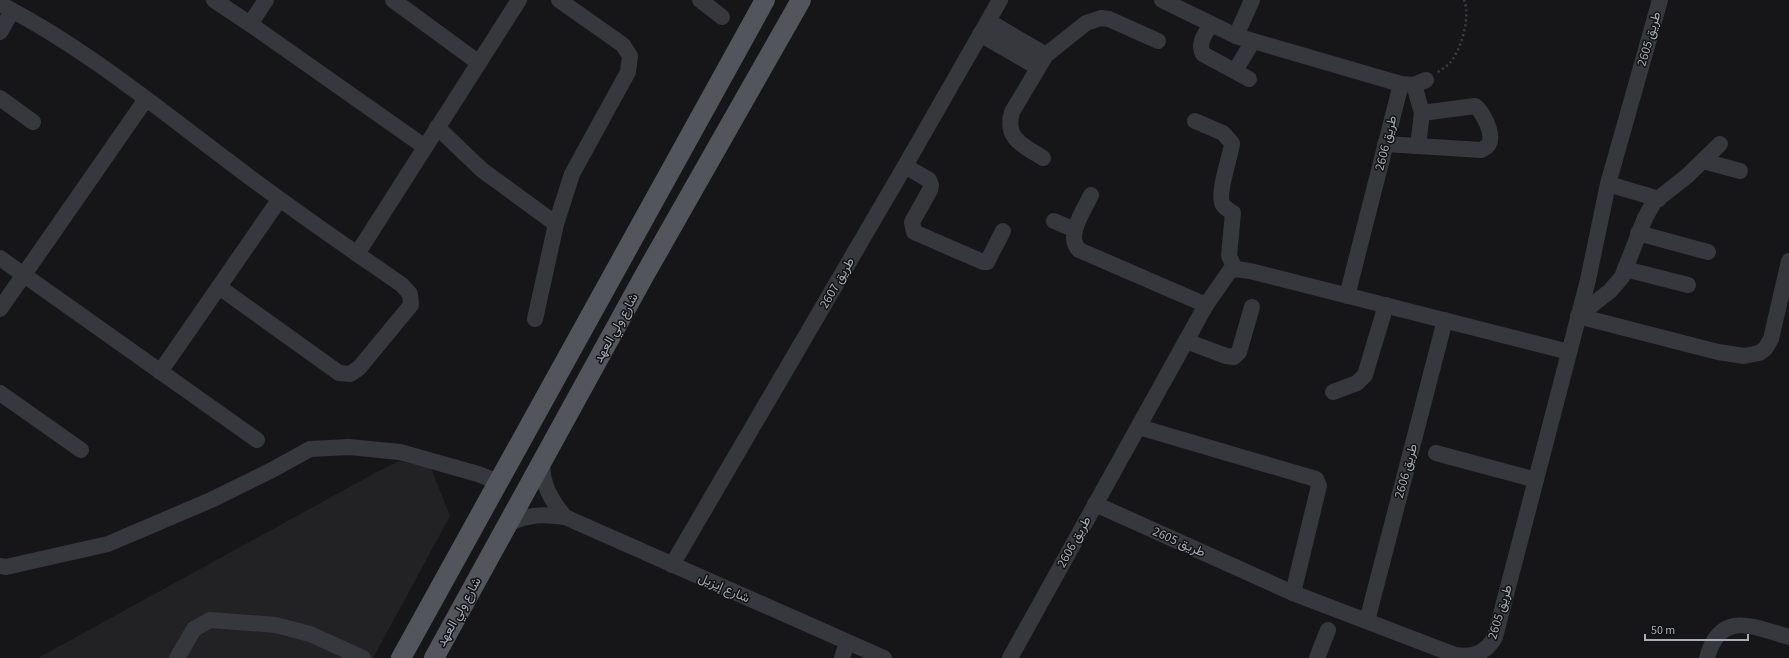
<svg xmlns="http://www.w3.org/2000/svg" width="1789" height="658" font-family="'Source Sans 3',Vazirmatn,sans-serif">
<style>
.built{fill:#222225}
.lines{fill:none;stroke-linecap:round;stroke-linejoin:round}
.path{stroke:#3d3f44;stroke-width:2.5;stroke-dasharray:2 3;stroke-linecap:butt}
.minor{stroke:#37383d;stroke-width:16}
.major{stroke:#53555c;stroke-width:20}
.labels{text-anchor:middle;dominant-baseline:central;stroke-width:3;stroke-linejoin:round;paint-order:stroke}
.street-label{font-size:13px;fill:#a8adb8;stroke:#111113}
</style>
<rect width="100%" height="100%" fill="#161618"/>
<!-- built -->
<path class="built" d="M399,461L431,468L450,516L373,658H38L375,473Z"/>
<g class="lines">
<!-- path -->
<path class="path" d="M1438,72C1441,70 1445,67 1448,65C1461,52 1471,17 1464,0"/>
<!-- minor -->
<g class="minor">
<path d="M214,0L250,24L425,147"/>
<path d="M393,0L479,63"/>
<path d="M700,0L722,17"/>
<path d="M1162,0L1236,36L1401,84L1414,85L1426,80"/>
<path d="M0,4C82,46 154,105 227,160C284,204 343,244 402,285L410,294L411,305L359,368L350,374L339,373L219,287"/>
<path d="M988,21L1046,55"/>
<path d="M250,24L266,0"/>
<path d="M1211,24C1206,33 1197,43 1203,54L1249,79"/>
<path d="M0,32L12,11"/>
<path d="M980,34L1037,67"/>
<path d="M1236,36L1252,0"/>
<path d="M1235,71L1253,41"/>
<path d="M1414,85L1422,113L1418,146"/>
<path d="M0,98L33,122"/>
<path d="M1195,121L1223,133L1232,143C1231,156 1216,195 1223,205C1225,208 1230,211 1233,213L1229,256L1235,269"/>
<path d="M437,127L482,170L556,224"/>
<path d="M1385,144L1481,150C1485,148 1489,146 1490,141C1492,131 1483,112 1475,106L1422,113"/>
<path d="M1043,158C1024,146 1004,139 1012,112L1046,55L1086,23L1101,18L1109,19L1158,41"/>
<path d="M1703,161L1740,171"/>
<path d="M905,166L929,180L931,185L930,190L912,222L914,232L983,262H987L1003,231"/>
<path d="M1608,184L1659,199"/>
<path d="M1091,195C1084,211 1065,236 1079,250L1206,305"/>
<path d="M1054,221L1075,230"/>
<path d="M1638,233L1708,252"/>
<path d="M357,254L519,0"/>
<path d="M0,258L257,440"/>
<path d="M1625,269L1688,285"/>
<path d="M1347,296L1401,84"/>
<path d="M0,309L146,99"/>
<path d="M1578,316L1718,352L1744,356L1759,353L1765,349L1771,339L1789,261"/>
<path d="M1578,316L1610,291L1622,277L1645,218L1654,202L1687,176L1720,144"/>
<path d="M535,319L556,224L572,174L628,72L630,56L623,45L559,0"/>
<path d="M1186,341L1226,356L1234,357L1239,352L1252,307"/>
<path d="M160,372L279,200"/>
<path d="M1333,392L1357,383L1365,375L1386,305"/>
<path d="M0,393L81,450"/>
<path d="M1139,427L1316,479L1319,486L1318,490L1293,593"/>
<path d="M1436,453L1536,480"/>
<path d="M542,462C542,485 551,500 565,517"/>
<path d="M1095,504L1293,593L1455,655C1473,658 1486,653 1495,637L1588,280L1608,184L1660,0"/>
<path d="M508,524C528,514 544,514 565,517L884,658"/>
<path d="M672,565L905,166L1000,0"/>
<path d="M0,566L6,567L108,544L211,500L272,470L310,449L349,447L400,452L478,474L498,482"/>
<path d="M1367,621L1445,320"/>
<path d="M177,658L194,629L210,620L276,625L310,634L363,658"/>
<path d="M842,658L847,643"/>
<path d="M1010,658L1206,305L1229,272L1235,269L1250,271L1569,352"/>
<path d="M1317,658L1328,630"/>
<path d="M1707,658C1720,609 1754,627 1789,637"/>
</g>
<!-- major -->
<g class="major">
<path d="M401,658L765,0"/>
<path d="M434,658L644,276L801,0"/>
</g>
</g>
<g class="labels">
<!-- street labels -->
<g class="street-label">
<text transform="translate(1649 39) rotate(-74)">طريق 2605</text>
<text transform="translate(1386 143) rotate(-76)">طريق 2606</text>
<text transform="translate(837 283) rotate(-60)">طريق 2607</text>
<text transform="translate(616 328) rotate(-61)">شارع ولي العهد</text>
<text transform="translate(1406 471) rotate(-75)">طريق 2606</text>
<text transform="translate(1074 542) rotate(-61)">طريق 2606</text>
<text transform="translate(1179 542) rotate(24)">طريق 2605</text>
<text transform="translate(724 588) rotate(24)">شارع إيزيل</text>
<text transform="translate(459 612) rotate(-61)">شارع ولي العهد</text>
<text transform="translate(1500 612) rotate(-73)">طريق 2605</text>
</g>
</g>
<!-- scale -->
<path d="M1645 634v6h103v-6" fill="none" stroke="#a8adb8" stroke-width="2"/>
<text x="1651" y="634" font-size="12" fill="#a8adb8" stroke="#111113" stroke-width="3" paint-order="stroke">50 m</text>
</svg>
